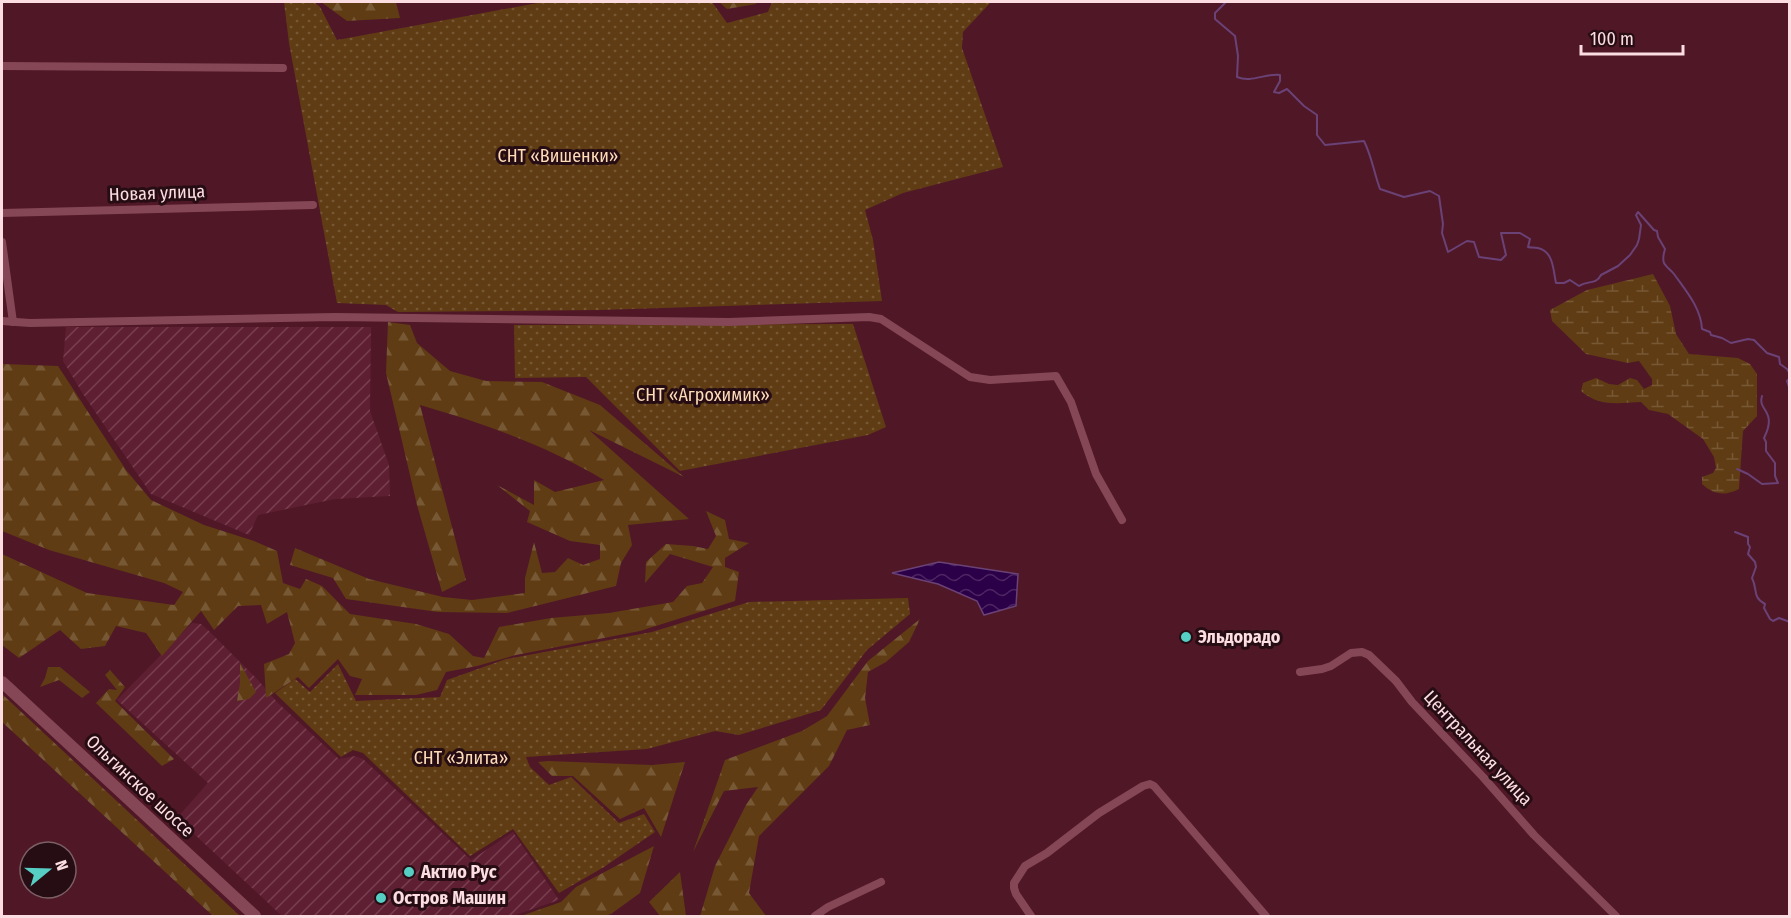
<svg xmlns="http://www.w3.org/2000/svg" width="1791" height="918" font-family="'Fira Sans Condensed',sans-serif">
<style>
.industrial{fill:url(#industrial-furrows)}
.grass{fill:url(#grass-dots)}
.forest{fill:url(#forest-firs)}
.wetland{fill:url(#wetland-marsh)}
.water{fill:url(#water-waves);stroke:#6a4276;stroke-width:1.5}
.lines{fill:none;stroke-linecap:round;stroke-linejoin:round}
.stream{stroke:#6a4276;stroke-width:2}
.minor{stroke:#854755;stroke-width:8}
.secondary{stroke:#854755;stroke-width:12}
.poi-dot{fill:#56cec3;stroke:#260d13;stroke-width:2}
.labels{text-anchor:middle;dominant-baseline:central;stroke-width:6;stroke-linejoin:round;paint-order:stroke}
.park-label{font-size:18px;fill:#ffdcb8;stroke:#260d13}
.street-label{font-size:18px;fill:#fbdde2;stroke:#260d13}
.poi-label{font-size:18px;font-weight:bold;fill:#fbdde2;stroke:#260d13;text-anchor:start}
</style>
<defs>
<pattern id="industrial-furrows" width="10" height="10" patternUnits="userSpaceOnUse" patternTransform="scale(1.5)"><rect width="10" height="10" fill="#5f1f32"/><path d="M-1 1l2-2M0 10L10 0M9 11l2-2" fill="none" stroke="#773f4f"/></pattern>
<pattern id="grass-dots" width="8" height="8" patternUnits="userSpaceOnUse" patternTransform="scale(1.5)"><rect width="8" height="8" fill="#5f3c13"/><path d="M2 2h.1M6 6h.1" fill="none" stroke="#775835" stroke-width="1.8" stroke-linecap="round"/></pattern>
<pattern id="forest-firs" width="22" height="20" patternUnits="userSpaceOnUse" patternTransform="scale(1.5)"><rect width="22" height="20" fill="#5f3c13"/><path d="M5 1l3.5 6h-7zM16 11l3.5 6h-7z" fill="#775835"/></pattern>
<pattern id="wetland-marsh" width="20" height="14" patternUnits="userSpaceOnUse" patternTransform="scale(1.5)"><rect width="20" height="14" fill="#5f3c13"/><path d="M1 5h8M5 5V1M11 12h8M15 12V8" fill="none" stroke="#775835"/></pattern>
<pattern id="water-waves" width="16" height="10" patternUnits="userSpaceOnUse" patternTransform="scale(1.5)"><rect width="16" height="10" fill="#2c0048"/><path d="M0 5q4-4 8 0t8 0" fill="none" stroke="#4c2562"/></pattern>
</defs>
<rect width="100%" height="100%" fill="#501727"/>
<!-- industrial -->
<g class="industrial">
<path d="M66,327H371L370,411L389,465L390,496L335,499L258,515L249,535L151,494L83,394L63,361Z"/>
<path d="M192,623L201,624L209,631L257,679L278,703L339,759L355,756L363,759L471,860L513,832L559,900L512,916H282L177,818L208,783L117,700Z"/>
</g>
<!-- grass -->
<g class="grass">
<path d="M284,2H314L320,7L337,40L543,2H712L727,23L768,12L772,2H991L963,32L962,48L1003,167L903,193L865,210L873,240L882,301L600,310L398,312L386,305L337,303L289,43Z"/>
<path d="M853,324L886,427L868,435L680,471L586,377L515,378L514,325Z"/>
<path d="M908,598L910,614L867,650L821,710L739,735L715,731L647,749L526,757L530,767L549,785L571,777L619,823L644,814L655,832L604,867L559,893L513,829L470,856L363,753L353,750L341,757L275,693L295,679L310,692L338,664L356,701L440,697L447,680L506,659L652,632L749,602Z"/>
</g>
<!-- forest -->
<g class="forest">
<path d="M321,2H396L400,18L347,21Z"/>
<path d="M719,2H757L756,4L727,9Z"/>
<path d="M388,322L410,325L417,343L450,371L486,381L542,382L600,405L684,477L589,430L689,519L628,525L632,545L621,563L616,586L507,613L438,612L346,599L333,578L290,565L295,548L369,579L443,597L472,600L525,593V578L534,542L542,573L555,572L568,558L583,565L600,559V545L570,541L527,522L530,511L497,485L534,505V480L555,492L604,480C547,446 483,423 420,405L466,580L442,592L417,505L386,373Z"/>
<path d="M2,364L58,366L126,470L151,500L204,525L254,541L277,551L283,583L300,589L306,579L322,586L350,614L416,624L449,634L473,656L484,658L499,627L551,618L609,613L673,602L687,586L702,583L713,567L670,554L645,583L646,562L666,544L693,546L708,549L716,536L706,511L725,520L729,539L749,543L725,558V567L739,572L735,601L640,631L516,655L477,666L446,672L437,690L416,695H355L362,679L350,676L338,659L309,688L298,677L266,698L264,664L289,654L295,643L287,612L267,624L261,605L238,606L214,630L201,611L162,656L146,633L116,626L105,646L81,649L60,630L19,658L2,645V554L87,593L174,605L183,592L164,583L49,550L2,531Z"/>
<path d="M920,619L909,642L886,662L868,672L865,698L870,725L847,730L829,766L759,836L749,893L766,916H700L715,866L746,805L758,787L724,791L693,852L725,760L802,731L827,716L868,661Z"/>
<path d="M240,663L256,692L249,699L237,701L240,683Z"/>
<path d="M48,667H60L90,692L82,698L59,680L40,687L45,678Z"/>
<path d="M110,670L125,687L115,701L174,759L162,766L96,703L109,689L117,690L105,675Z"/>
<path d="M2,694L240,916H213L2,722Z"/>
<path d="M548,761L652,765L685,762L661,837L644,808L620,819L573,776H552L538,762Z"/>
<path d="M654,846L640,893L611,914L604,916H521L561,902L576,887Z"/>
<path d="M680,872L686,916H660L649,902Z"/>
</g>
<!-- wetland -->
<path class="wetland" d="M1653,274L1670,306L1676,334L1689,354L1738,358L1750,364L1757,374V416L1743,431L1739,489C1725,496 1714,495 1702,484V477L1713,473L1716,468L1714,457L1703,439L1668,414L1649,410L1641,402C1618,403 1599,407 1581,391L1583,383L1596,378L1609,384L1618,385L1630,378L1637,380L1644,389L1652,385V379L1639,361L1628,363L1586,354L1552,321L1550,310L1587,290Z"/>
<!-- water -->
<path class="water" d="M939,562L1018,574L1016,606L984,615L977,601L938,584L892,573Z"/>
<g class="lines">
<!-- stream -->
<g class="stream">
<path d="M1226,2L1215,13V19L1235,36L1238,56L1237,77C1252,83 1265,73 1280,75V81L1274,92L1279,93L1287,89L1304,106L1317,115V135L1325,145L1364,141C1372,157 1374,173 1380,189L1404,197L1430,191L1439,196L1443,224L1442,233L1448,252L1467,241L1474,242L1479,257L1501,260L1506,255L1501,233H1520L1530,239L1528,247C1531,248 1534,247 1538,248C1554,252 1553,270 1556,283H1564L1570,280L1579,286C1588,280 1596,285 1601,275L1618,266L1630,255L1637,245L1639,239L1641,225L1636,215L1638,212L1654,230L1657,231L1658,237L1665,249C1664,253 1662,258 1664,263C1666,267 1671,270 1674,274C1686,291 1701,308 1702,329L1710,332L1711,335L1722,338L1731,343L1748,339L1754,340L1767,353L1779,357L1780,364L1787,369L1790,374"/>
<path d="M1790,374L1789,379L1787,381L1790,390"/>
<path d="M1737,469L1748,474L1762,484L1778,483L1775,476V463L1766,451V442L1764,438C1778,410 1757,411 1762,396"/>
<path d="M1735,532L1748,537V544L1750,547L1748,554L1755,562L1756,567L1752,578C1758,590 1752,597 1765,604L1764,608L1770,619L1773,621L1779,618L1790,622"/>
</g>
<!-- minor -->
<g class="minor">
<path d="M2,66L283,68"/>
<path d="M2,213L313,205"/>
<path d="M2,242L13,322"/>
<path d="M2,321L30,323L335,317L729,322L869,317L881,319L970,377L990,380L1056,376L1071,402L1096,474L1122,520"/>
<path d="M1300,672L1322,669L1331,666L1351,653L1362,652L1369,655L1396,681L1412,702L1483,777L1534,835L1616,916"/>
<path d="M815,916L828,907L881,882"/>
<path d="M1031,916L1016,894L1014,888V883L1025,866L1047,853L1099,813L1143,786L1150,784L1154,786L1266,916"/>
</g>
<!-- secondary -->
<path class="secondary" d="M2,682L255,916"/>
</g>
<!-- markers -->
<g class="poi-dot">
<circle cx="1186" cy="637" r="6"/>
<circle cx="409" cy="872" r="6"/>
<circle cx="381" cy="898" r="6"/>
</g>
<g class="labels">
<!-- park labels -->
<g class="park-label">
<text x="558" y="156">СНТ «Вишенки»</text>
<text x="703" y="395">СНТ «Агрохимик»</text>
<text x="461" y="758">СНТ «Элита»</text>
</g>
<!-- street labels -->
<g class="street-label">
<text transform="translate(157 193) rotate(-2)">Новая улица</text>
<text transform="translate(1478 748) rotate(47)">Центральная улица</text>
<text transform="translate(140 786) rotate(43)">Ольгинское шоссе</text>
</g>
<!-- poi labels -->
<g class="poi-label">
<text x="1198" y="637">Эльдорадо</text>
<text x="421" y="872">Актио Рус</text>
<text x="393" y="898">Остров Машин</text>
</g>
</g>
<!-- border -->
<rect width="1791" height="918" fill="none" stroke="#fbdde2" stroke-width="6"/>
<!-- north arrow -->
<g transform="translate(48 870) rotate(71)"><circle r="28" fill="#260d13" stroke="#7b6066" stroke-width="1.5"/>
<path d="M0-4.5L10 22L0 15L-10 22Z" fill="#56cec3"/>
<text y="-9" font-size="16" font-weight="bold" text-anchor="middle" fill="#fbdde2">N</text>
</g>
<!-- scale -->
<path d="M1581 45v9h102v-9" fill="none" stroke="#fbdde2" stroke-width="3"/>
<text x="1590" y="45" font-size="18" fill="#fbdde2" stroke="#260d13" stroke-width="4.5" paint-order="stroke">100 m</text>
</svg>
